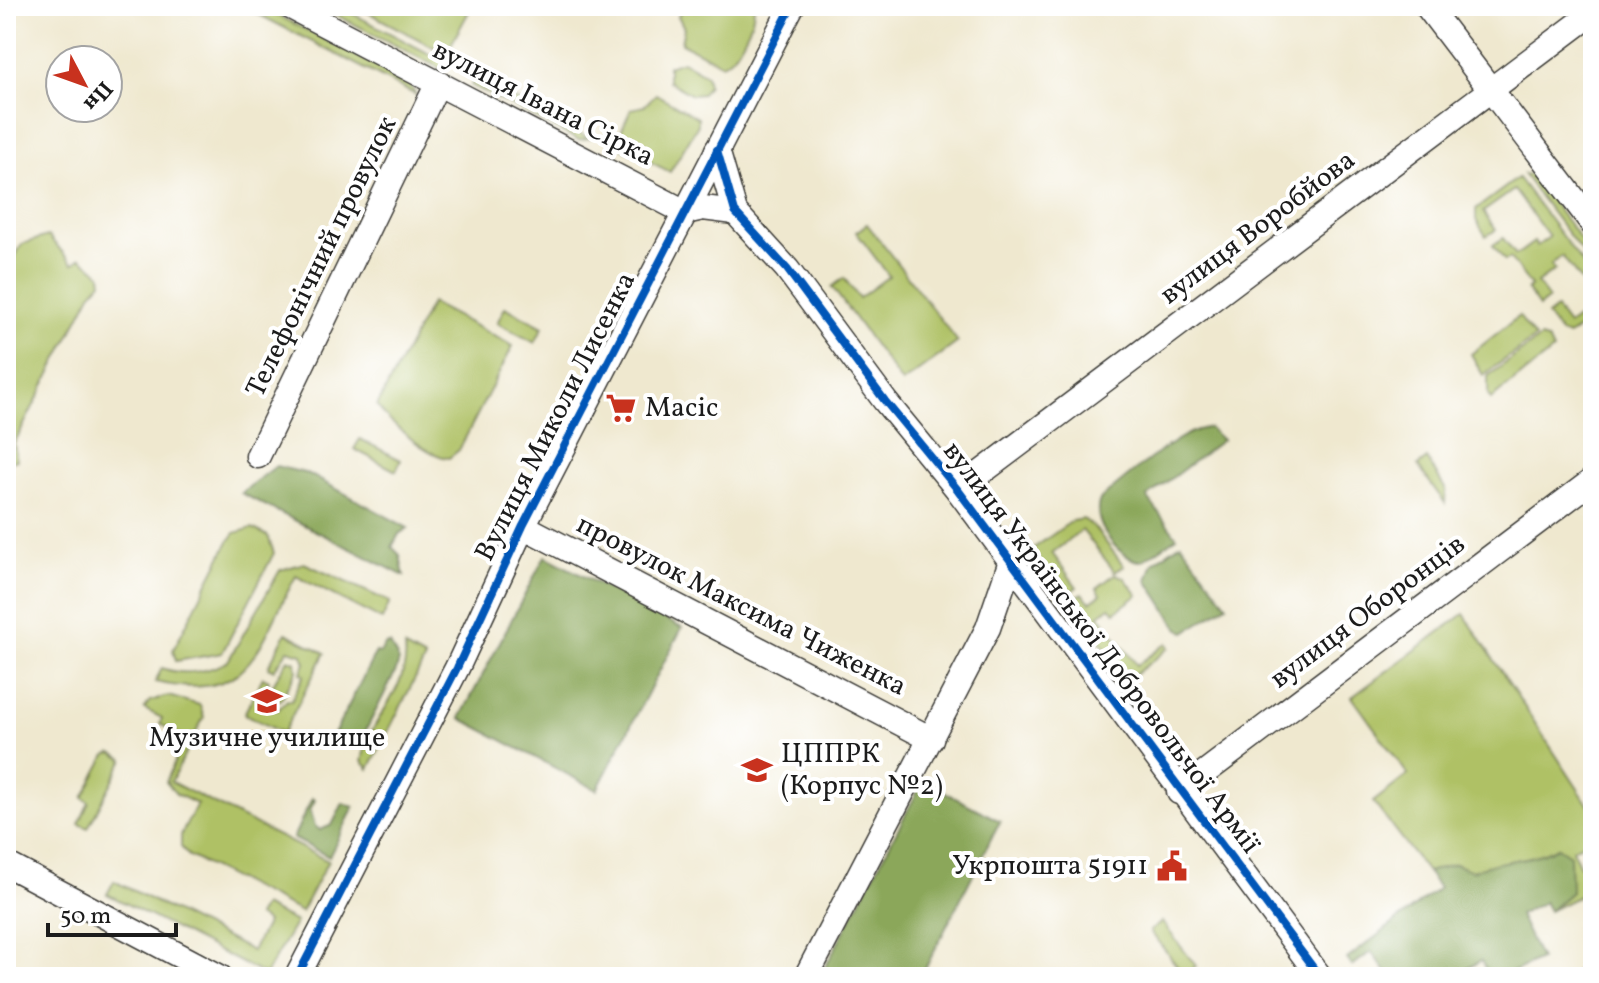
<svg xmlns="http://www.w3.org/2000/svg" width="1599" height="983" font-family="Vollkorn,serif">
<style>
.green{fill:#afc165;stroke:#666e40;stroke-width:2}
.forest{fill:#8ba75a;stroke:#54623b;stroke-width:2}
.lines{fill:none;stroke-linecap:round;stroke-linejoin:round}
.minor-casing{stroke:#3c3b37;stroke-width:27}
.minor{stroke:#fff;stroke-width:24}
.tram{stroke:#1c1c1c;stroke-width:2}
.cycleway-casing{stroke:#fff;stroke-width:13}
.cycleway{stroke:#0057b8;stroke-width:8}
.labels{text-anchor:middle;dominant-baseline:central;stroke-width:8;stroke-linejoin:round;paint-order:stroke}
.street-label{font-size:28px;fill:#1c1c1c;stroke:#fff}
.poi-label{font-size:28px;fill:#1c1c1c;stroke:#fff;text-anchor:start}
</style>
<rect width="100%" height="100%" fill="#fff"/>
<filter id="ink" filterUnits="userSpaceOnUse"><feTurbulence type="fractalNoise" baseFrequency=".0125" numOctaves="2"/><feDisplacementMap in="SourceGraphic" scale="16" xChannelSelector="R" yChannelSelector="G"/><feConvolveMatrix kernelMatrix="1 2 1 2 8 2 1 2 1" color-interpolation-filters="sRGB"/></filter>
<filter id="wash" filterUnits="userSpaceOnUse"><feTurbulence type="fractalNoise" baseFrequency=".006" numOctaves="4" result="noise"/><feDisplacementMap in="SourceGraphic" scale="32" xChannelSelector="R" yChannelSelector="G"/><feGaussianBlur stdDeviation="1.8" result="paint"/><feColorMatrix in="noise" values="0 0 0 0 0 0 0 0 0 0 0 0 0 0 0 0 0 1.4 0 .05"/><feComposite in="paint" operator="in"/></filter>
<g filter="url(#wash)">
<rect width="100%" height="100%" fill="#efe8cf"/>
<!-- green -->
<g class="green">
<path d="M242,6H260L409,83L416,95Z"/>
<path d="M319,6H338L447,63L443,70Z"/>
<path d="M356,6H472L446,54Z"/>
<path d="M683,6H754C755,22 737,58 722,64L681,43L684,28L678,16Z"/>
<path d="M682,61L706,75L708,85L702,94L692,95L668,81V66Z"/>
<path d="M475,79L589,138L578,140L471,85Z"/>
<path d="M656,94L698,118V125L670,172L615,144L631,109L644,106Z"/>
<path d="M1523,174L1532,175L1593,256V267Z"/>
<path d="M1518,178L1593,277V297L1562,256L1551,265L1555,270L1537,283L1549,299L1539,307L1527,290L1531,286L1510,258L1505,261L1493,245L1503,238L1516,255L1534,242L1537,246L1549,237L1514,190L1483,212L1496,230L1486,236L1476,220V209Z"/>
<path d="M867,224L958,342L902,383L832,287L844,278L859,298L889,276L856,232Z"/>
<path d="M48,236L73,264L81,258L101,274L102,282L91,294L14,444L17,460L8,463L6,273L22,244Z"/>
<path d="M431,303L513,346L459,450L449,458C429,457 388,422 377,406Z"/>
<path d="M505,307L543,327L535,343L497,323Z"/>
<path d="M1593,307V320L1568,336L1560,333L1547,316L1556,309L1568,325Z"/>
<path d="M1519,316L1535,338L1483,375L1471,354Z"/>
<path d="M1540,338L1548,340L1553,351L1491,399L1488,395V376Z"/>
<path d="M360,439L401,460L396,471L354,449Z"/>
<path d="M1427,459L1446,490L1445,503L1418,466Z"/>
<path d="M1083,519L1094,527L1124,566L1115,572L1082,530L1052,553L1077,587L1066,595L1031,550L1072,521Z"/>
<path d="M252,528L268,536L274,553L222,653L176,661L173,650L229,541L235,533Z"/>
<path d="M304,563L390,602L382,620L296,576C257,646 254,704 155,682L162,668C183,676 209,672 228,661L280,570Z"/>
<path d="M1115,574L1124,577L1138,595L1115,612L1110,607L1099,615L1137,665L1167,643L1169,648L1129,679L1070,602L1082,593L1090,602L1101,594L1097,588Z"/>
<path d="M1464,614L1593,812V838L1572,849L1580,866L1589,863L1593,872V889L1549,911L1571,892L1558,847C1528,863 1500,858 1472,872L1455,864L1427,872L1373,802L1408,775L1352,697Z"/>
<path d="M286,633L325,653L283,733L244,714L263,677L269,680L262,697L264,706L278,710L287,700L291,701L304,675L301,673L305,663L302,654L288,650L274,670L268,667Z"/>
<path d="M405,648L425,659L369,769L362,761C364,755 364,749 366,743C378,713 410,683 405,648Z"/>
<path d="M288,659L296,662L297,671L281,700L272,701L269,691Z"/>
<path d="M168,696L200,705L204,717L171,782L328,861L301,912L189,856L181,847V835L197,804L176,794L166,782L185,738L160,724L162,718L144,709L150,701Z"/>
<path d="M112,753L124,759L88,828L79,824L89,802L83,798L106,755Z"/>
<path d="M114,881L252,951L267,922L257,916L263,906L296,922L265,975L107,894Z"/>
<path d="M1162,922L1196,966L1184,975L1150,931Z"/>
</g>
<!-- forest -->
<g class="forest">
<path d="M1209,428L1222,440L1147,497L1177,537L1142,561C1119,561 1088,519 1101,498C1124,481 1182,427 1209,428Z"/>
<path d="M276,466L309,474L408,528L399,534L392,547L400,555L404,576L241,493Z"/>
<path d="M1181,543L1227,605L1185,632L1178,628L1147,580L1153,563Z"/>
<path d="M545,556L682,628L597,790L460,718Z"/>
<path d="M390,644L399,661L396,671L357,748L333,736L376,652L380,653L385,645Z"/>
<path d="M923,781L1000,821L921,977H820Z"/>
<path d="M312,798L315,800L310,810L315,826L320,830L332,825L343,803L354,807L329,857L293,838Z"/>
<path d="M1558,847L1570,855L1571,892L1549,911L1544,902L1519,915L1540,959L1503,977H1490L1481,961L1451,977H1390L1371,952L1352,966L1347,959L1439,888L1427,872L1455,864L1472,871C1500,858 1528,863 1558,847Z"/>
</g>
</g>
<g filter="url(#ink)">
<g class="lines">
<!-- minor casing -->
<g class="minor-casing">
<g id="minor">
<path d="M289,6L685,212L703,208L735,212"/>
<path d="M1427,6L1593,224"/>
<path d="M717,150L735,212L787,269L885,401L958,490L1320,977"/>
<path d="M258,456L438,83"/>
<path d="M958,490L1593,13"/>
<path d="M523,526L931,739"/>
<path d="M1179,792L1593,480"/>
<path d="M6,864L220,977"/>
<path d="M297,977L457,668L523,526L792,6"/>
<path d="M806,977L988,628L1011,561"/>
</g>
</g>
<!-- minor -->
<use href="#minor" class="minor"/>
<!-- tram -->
<path class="tram" d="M1562,977L1593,962"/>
<!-- cycleway casing -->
<g class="cycleway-casing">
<g id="cycleway">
<path d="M717,150L735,212L787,269L885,401L958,490L1320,977"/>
<path d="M297,977L457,668L523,526L792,6"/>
</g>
</g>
<!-- cycleway -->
<use href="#cycleway" class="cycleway"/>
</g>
</g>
<!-- icons -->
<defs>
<g id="supermarket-bare" transform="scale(2.4)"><path d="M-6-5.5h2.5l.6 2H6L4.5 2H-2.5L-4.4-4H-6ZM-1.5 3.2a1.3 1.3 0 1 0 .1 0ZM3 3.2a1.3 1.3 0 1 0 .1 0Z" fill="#c8321e" stroke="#fff" stroke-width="2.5" paint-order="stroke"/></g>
<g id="school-bare" transform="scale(2.4)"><path d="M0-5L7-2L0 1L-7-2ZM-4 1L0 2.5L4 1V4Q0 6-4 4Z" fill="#c8321e" stroke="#fff" stroke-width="2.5" paint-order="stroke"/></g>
<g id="university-bare" transform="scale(2.4)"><path d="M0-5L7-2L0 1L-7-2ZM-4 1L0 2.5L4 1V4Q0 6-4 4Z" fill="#c8321e" stroke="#fff" stroke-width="2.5" paint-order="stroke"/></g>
<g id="civic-bare" transform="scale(2.4)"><path d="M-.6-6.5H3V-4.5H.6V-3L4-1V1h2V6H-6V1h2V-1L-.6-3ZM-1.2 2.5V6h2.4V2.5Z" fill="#c8321e" stroke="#fff" stroke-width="2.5" paint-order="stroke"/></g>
</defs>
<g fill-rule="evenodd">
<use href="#supermarket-bare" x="621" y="408"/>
<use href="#school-bare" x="267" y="701"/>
<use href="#university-bare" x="757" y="770"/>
<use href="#civic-bare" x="1172" y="866"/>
</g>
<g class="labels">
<!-- street labels -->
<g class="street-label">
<text transform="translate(543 104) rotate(27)">вулиця Івана Сірка</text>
<text transform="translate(1258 228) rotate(-37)">вулиця Воробйова</text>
<text transform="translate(322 257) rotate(-64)">Телефонічний провулок</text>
<text transform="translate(556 417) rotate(-63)">Вулиця Миколи Лисенка</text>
<text transform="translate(741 606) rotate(27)">провулок Максима Чиженка</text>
<text transform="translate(1368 612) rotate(-37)">вулиця Оборонців</text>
<text transform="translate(1101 648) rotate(53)">вулиця Української Добровольчої Армії</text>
</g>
<!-- poi labels -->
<g class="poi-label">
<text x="645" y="408">Macic</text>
<text x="267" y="738" text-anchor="middle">Музичне училище</text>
<text x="781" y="754">ЦППРК<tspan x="781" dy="32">(Корпус №2)</tspan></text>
<text x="1148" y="866" text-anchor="end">Укрпошта 51911</text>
</g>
</g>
<!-- margin -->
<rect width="1599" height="983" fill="none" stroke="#fff" stroke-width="32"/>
<!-- north arrow -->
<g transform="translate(84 84) rotate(131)"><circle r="38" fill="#ffffff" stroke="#a4a4a4" stroke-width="2"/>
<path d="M0-6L14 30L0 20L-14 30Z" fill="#c8321e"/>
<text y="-12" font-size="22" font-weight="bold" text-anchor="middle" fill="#1c1c1c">Пн</text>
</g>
<!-- scale -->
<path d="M48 923v12h128v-12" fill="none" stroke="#1c1c1c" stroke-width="4"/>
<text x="60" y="923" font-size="24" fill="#1c1c1c" stroke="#ffffff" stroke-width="6" paint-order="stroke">50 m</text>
</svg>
